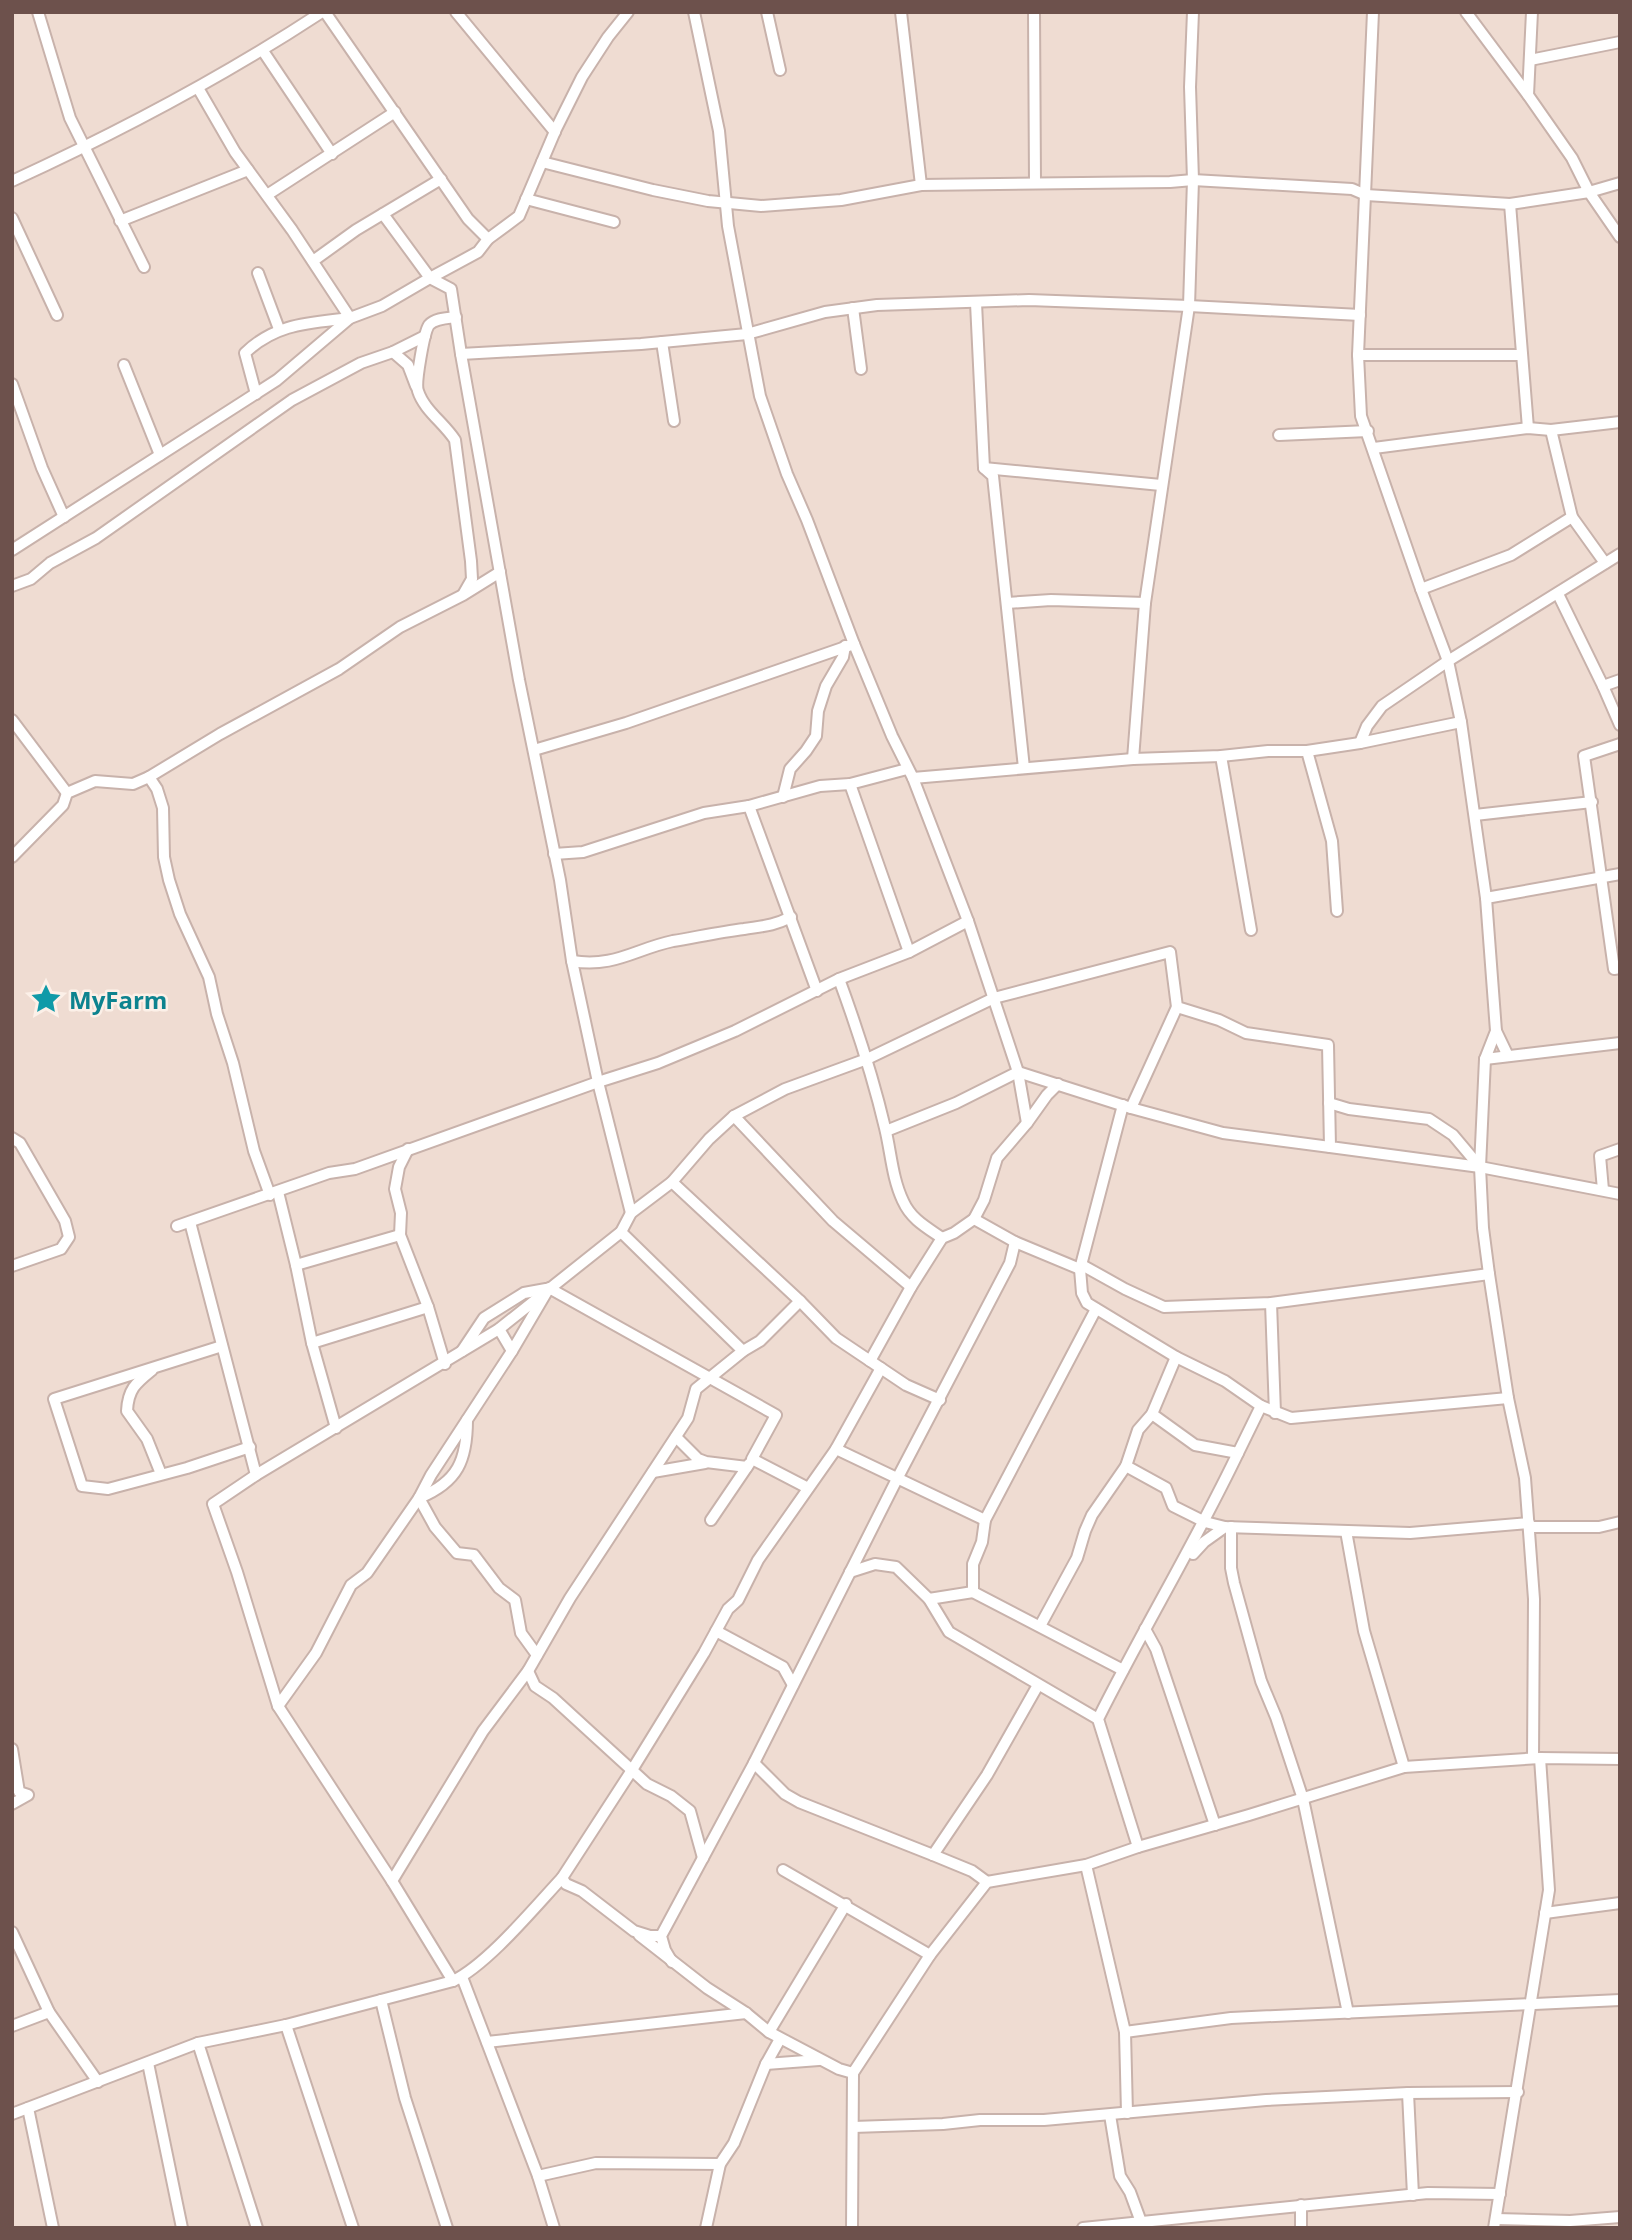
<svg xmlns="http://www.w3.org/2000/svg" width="1632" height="2240" font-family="'Open Sans',sans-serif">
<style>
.residential{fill:#efdcd2}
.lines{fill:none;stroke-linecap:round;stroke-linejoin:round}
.minor-casing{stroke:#c8b2ab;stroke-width:14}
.minor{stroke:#fff;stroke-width:10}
.labels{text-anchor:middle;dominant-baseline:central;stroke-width:5;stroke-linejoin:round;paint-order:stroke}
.culture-label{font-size:24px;font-weight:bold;fill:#0d838f;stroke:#fcf0e8;text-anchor:start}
</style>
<rect width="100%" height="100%" fill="#f9ece2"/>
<!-- residential -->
<rect class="residential" x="12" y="12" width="1608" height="2216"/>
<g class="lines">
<!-- minor casing -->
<g class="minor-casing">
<g id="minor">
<path d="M38,12L70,118L144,267"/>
<path d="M325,12L468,219L488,239"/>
<path d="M456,12L555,132"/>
<path d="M694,12L719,131L728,226L760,396L787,474L807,520L854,644L892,736L913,778L968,921L1018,1072L1027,1123"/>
<path d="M767,12L780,70"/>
<path d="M901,12L921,185"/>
<path d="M1034,12L1035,182"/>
<path d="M1373,12L1358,355L1361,416L1421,589L1448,661L1461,722L1486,898L1496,1031L1485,1059L1480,1167L1483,1228L1489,1274L1508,1398L1525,1478L1534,1599L1533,1758"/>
<path d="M1466,12L1528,95L1572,158L1589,192L1620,237"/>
<path d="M263,51L332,154"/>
<path d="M1530,60L1620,42"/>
<path d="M198,88L235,152L292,230L350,318C310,323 276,323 245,353L256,394"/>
<path d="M1528,95L1532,12"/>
<path d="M542,162L653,190L708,201L761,206L841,200L921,185L1170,182L1193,180L1352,189L1366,195L1510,204L1589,192L1620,183"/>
<path d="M12,181C119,132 223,77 322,12"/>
<path d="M267,195L395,112"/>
<path d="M526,199L614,222"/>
<path d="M1510,204L1528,428"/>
<path d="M383,214L430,278L478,252L488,239L519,216L556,129L582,77L608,37L628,12"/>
<path d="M12,218L57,315"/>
<path d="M120,221L248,170"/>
<path d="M313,261L356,230L441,179"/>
<path d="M258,273L279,329"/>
<path d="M976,303L984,468L993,476L1024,768"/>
<path d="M853,308L861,369"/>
<path d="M456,317C448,318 435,318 429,325C424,332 415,383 418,391C424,410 444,423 455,440L471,561L472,579L464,593"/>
<path d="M662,342L674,421"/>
<path d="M393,352L408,365L416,386"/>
<path d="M461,354L519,680L560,880L572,961L598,1082L631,1213"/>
<path d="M1358,355H1522"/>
<path d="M124,365L160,455"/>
<path d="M12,384L42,468L64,517"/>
<path d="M1551,430L1572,517L1605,563"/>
<path d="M1279,435L1368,431"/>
<path d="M1374,448L1528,428L1551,430L1620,422"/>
<path d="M984,468L1161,485"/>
<path d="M12,550L277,380L350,318L382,306L430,278L451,289L461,354L641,344L747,334L825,312L877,305L1029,300L1189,306L1360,315"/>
<path d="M12,586L31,579L50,563L96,538L292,400L361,363L393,352L425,336"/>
<path d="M1421,589L1511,555L1572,517"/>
<path d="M1558,594L1603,686L1620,725"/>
<path d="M1007,603L1051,600L1145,603"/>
<path d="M1603,686L1620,680"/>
<path d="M12,720L67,793"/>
<path d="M1360,743L1367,726L1382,706L1448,661L1620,554"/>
<path d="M1620,744L1584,756L1614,969L1620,968"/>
<path d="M534,750L626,723L854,644"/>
<path d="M1307,751L1332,841L1337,911"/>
<path d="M1221,756L1251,930"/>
<path d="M1133,759L1145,603L1189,306L1193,180L1190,87L1193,12"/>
<path d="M149,777L157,789L163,808L164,857L169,880L180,914L209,977L217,1014L233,1063L254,1151L270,1195"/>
<path d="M913,778L1133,759L1221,756L1268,751H1307L1360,743L1461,722"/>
<path d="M850,784L909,952"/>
<path d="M783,797L790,769L806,751L816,736L818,711L826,686L843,657L845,646"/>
<path d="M749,806L817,991"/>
<path d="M1475,815L1592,802"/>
<path d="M554,854L583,852L704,813L749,806L820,786L850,784L907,769"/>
<path d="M12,857L63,805L67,793L95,781L133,784L149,777L220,734L339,669L400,627L463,595L500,572"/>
<path d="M1486,898L1620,874"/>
<path d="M572,961C614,968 635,949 673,941C697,937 720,932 744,929C763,926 773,926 791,917"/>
<path d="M839,979C857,1028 873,1077 885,1128C891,1152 892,1178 903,1201C911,1219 926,1227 942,1238"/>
<path d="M1496,1031L1508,1056"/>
<path d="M1485,1059L1620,1043"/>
<path d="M1329,1103L1349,1109L1429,1119L1453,1135L1480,1167"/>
<path d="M1123,1105L1080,1269L1082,1293L1087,1303L1176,1357L1225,1381L1261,1406L1291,1418L1508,1398"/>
<path d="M1131,1108L1177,1007"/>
<path d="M734,1116L833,1221L911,1287"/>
<path d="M886,1131L956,1103L1018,1072L1131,1108L1223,1133L1330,1147"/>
<path d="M12,1138L20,1143L65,1221L69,1237L61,1249L12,1266"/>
<path d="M408,1149L399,1167L395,1189L401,1213L400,1235L428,1307L445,1364"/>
<path d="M672,1182L800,1301"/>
<path d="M1603,1190L1600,1156L1620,1149"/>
<path d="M278,1192L296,1265L312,1343L336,1428"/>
<path d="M974,1219L1015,1242L1080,1269"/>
<path d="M190,1222L256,1475"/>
<path d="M177,1226L329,1173L355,1169L598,1082L658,1063L735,1031L839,979L909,952L968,921"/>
<path d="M621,1232L743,1351"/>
<path d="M296,1265L400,1235"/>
<path d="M1082,1265L1125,1289L1164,1307L1271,1303L1489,1274"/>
<path d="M1271,1303L1275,1413"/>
<path d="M1096,1309L985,1520L982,1542L973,1564V1592L1123,1670"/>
<path d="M499,1329L512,1351"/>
<path d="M312,1343L428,1307"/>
<path d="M222,1346L54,1399L82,1486L108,1489L187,1468L250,1447"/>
<path d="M462,1351L484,1318L524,1293L546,1289"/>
<path d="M870,1361L911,1287L942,1238L954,1233L974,1219L984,1200L997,1158L1027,1123L1047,1095L1058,1084"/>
<path d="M152,1370C136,1383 128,1389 127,1411L147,1439L161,1474"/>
<path d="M1152,1414L1195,1445L1238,1453L1261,1406"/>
<path d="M467,1420C467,1460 458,1482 419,1498L435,1527L457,1553L474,1555L499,1588L515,1600L521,1633L537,1655"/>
<path d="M676,1437L698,1459L706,1462L747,1467"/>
<path d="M836,1449L985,1520"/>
<path d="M1126,1466L1166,1488L1173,1506L1205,1522L1225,1527L1410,1533L1529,1523"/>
<path d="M653,1472L705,1463"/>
<path d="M711,1520L749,1464"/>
<path d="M1231,1527V1568L1234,1583L1261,1681L1276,1717L1303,1799L1348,2013"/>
<path d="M1529,1527H1599L1620,1522"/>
<path d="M1346,1531L1364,1631L1404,1767"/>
<path d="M1193,1554L1204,1542L1225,1527"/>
<path d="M850,1572L875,1564L896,1567L929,1599L949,1632L1098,1719"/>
<path d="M929,1599L973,1592"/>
<path d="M1040,1626L1077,1558L1085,1531L1092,1515L1126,1466L1138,1430L1152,1414L1176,1357"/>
<path d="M1145,1629L1156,1649L1215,1825"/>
<path d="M716,1631L783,1667L793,1685"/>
<path d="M528,1671L535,1686L553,1698L647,1784L671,1796L690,1811L703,1858"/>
<path d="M278,1706L316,1653L351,1585L367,1573L419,1498L431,1475L512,1351L549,1288L776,1415L752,1459L808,1488"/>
<path d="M12,1749L19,1792L28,1795L12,1804"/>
<path d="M754,1763L785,1794L799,1802L933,1855L972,1871L987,1882"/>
<path d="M1138,1847L1098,1719C1143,1629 1195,1543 1238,1453"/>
<path d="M933,1855L987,1775L1038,1685"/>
<path d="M1086,1865L1125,2032L1127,2113"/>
<path d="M783,1870L930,1955"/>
<path d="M392,1881L483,1731L528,1671L570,1598L688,1418L696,1389L743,1351L760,1341L800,1301L836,1338L906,1385L940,1400"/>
<path d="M1545,1913L1620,1903"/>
<path d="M12,1932L49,2012L98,2082"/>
<path d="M639,1935L707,1988L746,2013L769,2032L839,2069L853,2073"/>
<path d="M661,1936H650L634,1931L582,1891L566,1884L562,1878L632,1770L704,1653L728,1609L738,1600L758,1560L836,1449L881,1368"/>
<path d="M672,1962L665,1950L661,1936L754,1763L897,1479L1010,1263L1015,1242"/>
<path d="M462,1977L538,2176L554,2228"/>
<path d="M453,1981L392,1881L278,1706L237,1572L213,1504L256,1475L499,1329L621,1232L631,1213L672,1182L709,1139L734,1116L785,1089L867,1059L994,998L1170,952L1177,1007L1219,1020L1246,1033L1328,1045L1330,1147L1480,1167L1620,1194"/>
<path d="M381,2000L405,2098L447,2228"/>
<path d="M286,2025L353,2228"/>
<path d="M12,2026L49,2012"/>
<path d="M769,2032L846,1904"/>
<path d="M1125,2032L1231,2018L1620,2000"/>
<path d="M487,2042L746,2013"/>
<path d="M198,2043L257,2228"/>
<path d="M148,2063L182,2228"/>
<path d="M766,2064L819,2060"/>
<path d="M1408,2093L1413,2195"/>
<path d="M28,2108L53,2228"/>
<path d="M12,2114L198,2043L286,2025L453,1981C488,1964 534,1908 562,1878"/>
<path d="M1110,2115L1120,2176L1130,2192L1141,2222"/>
<path d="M853,2127L943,2124L980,2120H1044L1266,2100L1408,2093L1518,2092"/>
<path d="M538,2176L596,2163L720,2164"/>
<path d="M1301,2205V2228"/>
<path d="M1496,2219L1570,2221L1620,2217"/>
<path d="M706,2228L720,2164L734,2143L766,2064L780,2039"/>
<path d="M852,2228L853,2073L930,1955L987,1882L1086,1865L1138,1847L1249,1815L1404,1767L1540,1758L1620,1759"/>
<path d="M1083,2228L1428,2193L1500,2194"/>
<path d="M1494,2228L1549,1890L1540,1758"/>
</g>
</g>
<!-- minor -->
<use href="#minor" class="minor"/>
</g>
<!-- icons -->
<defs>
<g id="sight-bare" transform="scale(2.415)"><path d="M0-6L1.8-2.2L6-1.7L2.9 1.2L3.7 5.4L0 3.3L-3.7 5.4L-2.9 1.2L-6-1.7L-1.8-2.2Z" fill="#0f9aa8" stroke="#fcf0e8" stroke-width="2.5" paint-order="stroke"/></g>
</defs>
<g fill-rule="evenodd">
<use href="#sight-bare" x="46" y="999"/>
</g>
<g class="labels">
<!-- culture labels -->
<g class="culture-label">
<text x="69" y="999">MyFarm</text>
</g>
</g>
<!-- border -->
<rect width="1632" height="2240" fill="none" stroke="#6d514c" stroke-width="28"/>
</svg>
